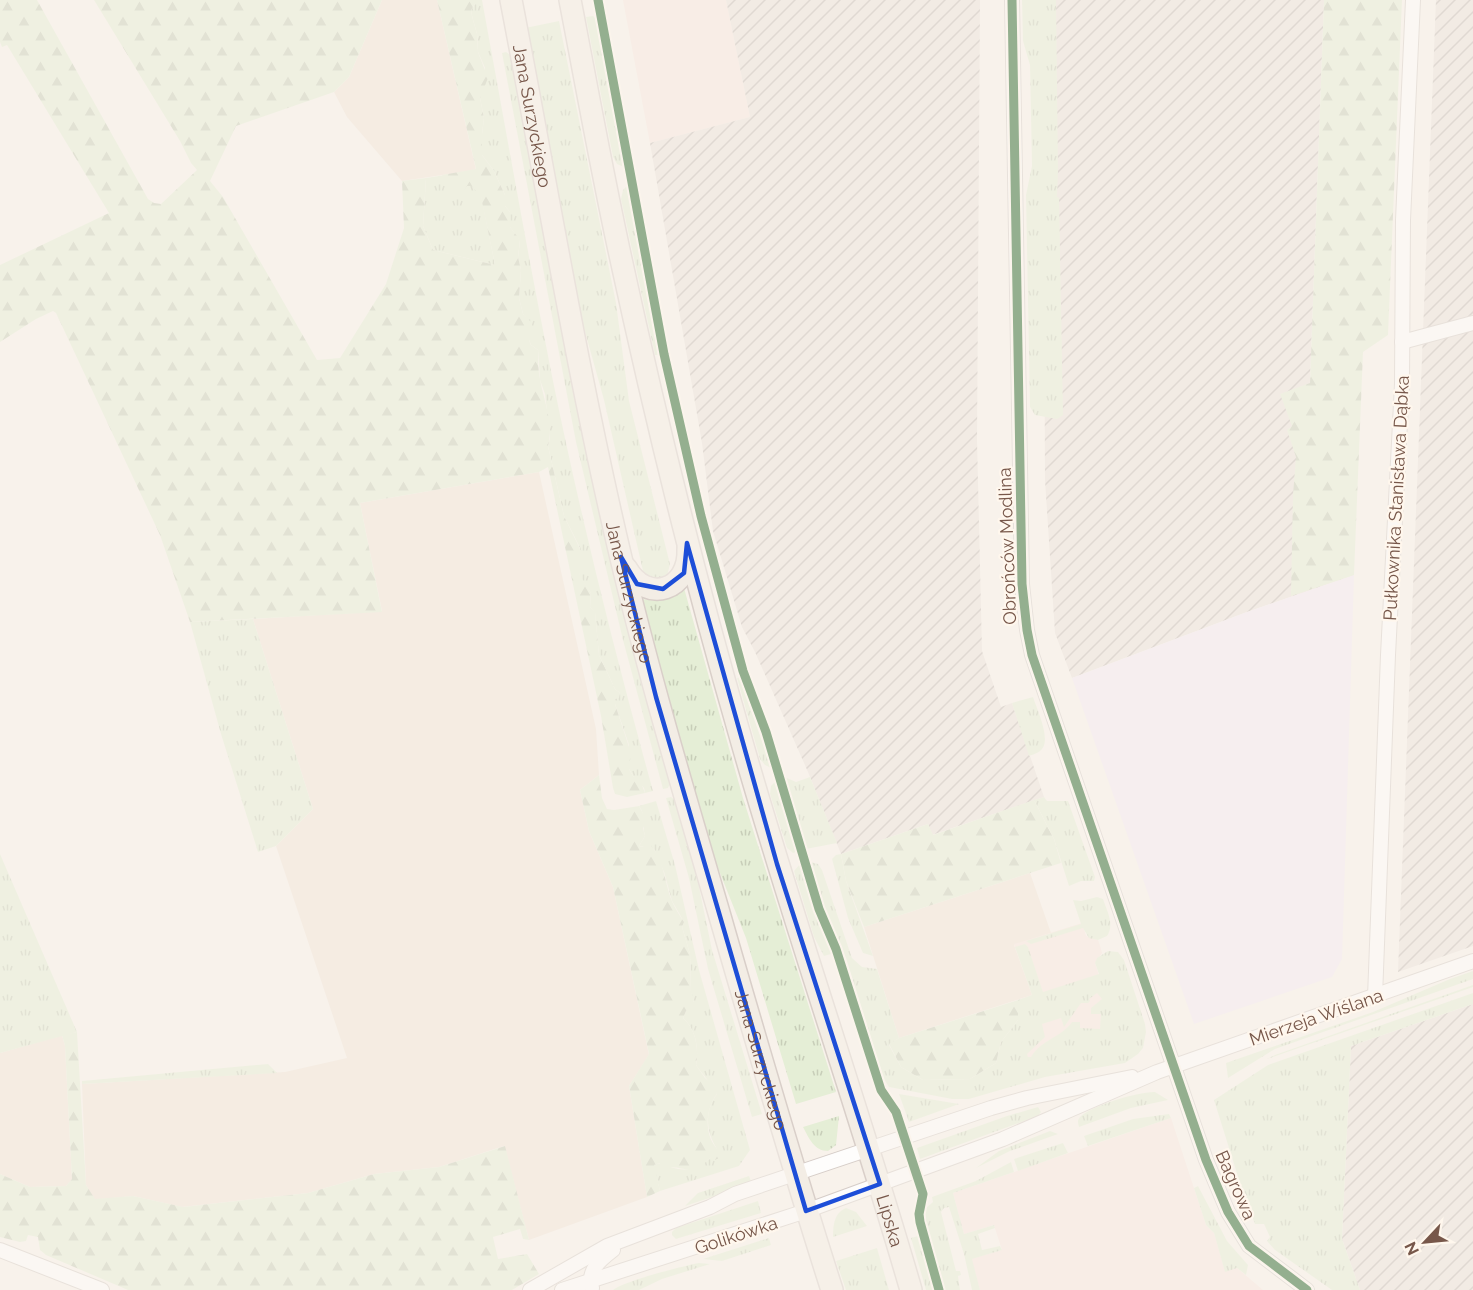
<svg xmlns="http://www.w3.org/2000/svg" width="1473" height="1290" font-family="Raleway,sans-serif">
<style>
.residential{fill:#f1e4d8}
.commercial{fill:#f8e6df}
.industrial{fill:url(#industrial-furrows)}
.education{fill:#f3e9f3}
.grass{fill:url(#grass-tufts);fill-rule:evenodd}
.forest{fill:url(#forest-firs)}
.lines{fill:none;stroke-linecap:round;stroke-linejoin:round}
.minor-casing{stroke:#d6cdc8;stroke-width:16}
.primary-casing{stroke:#d9cfc9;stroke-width:24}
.minor{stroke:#fefdfc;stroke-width:14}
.primary{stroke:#f3ede5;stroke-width:21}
.cycleway-casing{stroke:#fff7ed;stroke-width:13}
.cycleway{stroke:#1b5e20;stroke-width:9}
.marked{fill:none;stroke:#1d4ed8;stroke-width:4.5;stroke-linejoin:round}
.labels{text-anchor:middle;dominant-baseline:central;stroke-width:4.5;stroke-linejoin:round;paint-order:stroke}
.street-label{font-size:18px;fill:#77574a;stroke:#fff7ed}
</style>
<defs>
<pattern id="industrial-furrows" width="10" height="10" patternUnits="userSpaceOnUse" patternTransform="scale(1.5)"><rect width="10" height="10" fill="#ebe2dc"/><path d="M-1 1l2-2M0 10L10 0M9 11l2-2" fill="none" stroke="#c3bab4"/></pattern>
<pattern id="grass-tufts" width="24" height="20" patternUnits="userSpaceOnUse" patternTransform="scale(1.5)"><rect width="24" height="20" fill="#e5eed6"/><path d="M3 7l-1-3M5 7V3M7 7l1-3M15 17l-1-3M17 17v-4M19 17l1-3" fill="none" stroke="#c8ceb9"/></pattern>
<pattern id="forest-firs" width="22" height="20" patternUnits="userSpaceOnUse" patternTransform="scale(1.5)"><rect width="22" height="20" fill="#e5eed6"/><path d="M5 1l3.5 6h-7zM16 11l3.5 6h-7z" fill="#c8ceb9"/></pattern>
</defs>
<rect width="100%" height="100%" fill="#f8f2eb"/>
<!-- residential -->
<g class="residential">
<path d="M382,0H437L476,170L402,181L347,117L334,92L349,77Z"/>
<path d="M539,472L596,729L599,775L580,790L589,831L613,887L649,1055L629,1086L647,1197L529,1240L504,1146L439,1167L374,1174L308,1193L182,1207L133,1196L95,1200L86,1185L82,1084L285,1072L347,1058L276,846L313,809L253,619L382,611L360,503Z"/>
<path d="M1030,873L1051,933L1014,945L1032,995L899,1038L864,927Z"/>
<path d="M62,1035L65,1046L72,1179L66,1186L30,1187L0,1174V1053Z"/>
</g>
<!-- commercial -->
<g class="commercial">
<path d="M623,0H726L750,117L650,143Z"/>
<path d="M1082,923L1086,936L1098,940L1100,946L1102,953L1095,963L1116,1029L1018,1061V1000L1032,995L1014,944Z"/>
<path d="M1171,1118L1206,1225L1214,1233L1225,1271L1237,1268L1263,1290H980L971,1259L1002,1250L994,1225L964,1234L953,1193Z"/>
</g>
<!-- industrial -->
<g class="industrial">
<path d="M726,0H980L977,440L982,651L1001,707L1012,703L1044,797L932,835L928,824L841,854L808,772L755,652L742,627L713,531L702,443L650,143L750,117Z"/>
<path d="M1043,0H1324L1310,382L1354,575L1247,612L1072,678L1055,633L1045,480Z"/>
<path d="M1436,0H1473V946L1398,972Z"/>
<path d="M1473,1004V1290H1360L1342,1239L1351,1046Z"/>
</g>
<!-- education -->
<path class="education" d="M1354,575L1342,959L1332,977L1194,1024L1072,678L1247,612Z"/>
<!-- grass -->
<g class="grass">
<path d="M475,0H482C505,125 527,251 552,376C580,515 615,654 653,791L645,793L644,788L633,776L629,769V745L615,704V699L620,693L615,689L599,655L595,613L590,607L591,593L580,577L578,568L580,548L564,516L548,446L550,438L545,394L540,380L538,350L531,345L529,340L528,320L523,314L519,298L521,270L518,257L520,241L510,227V212L505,206V195L494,171L482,155V134L484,118L480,98L485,68L478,52L477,34L472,16L471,10L475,4Z"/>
<path d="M1022,0H1056L1058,171L1057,197L1059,198L1063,415L1057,419L1035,415L1030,407L1026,195L1032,166L1030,65L1023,41Z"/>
<path d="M593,16L596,19L624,167L617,164L613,157L586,17Z"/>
<path d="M559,21L616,303L629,401L670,564L667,576L657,581L645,575L643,571L604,400L577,303L525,28Z"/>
<path d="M506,52L512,56L671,782L668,788L663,789L623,640L576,442L502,53Z"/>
<path d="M476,170L495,265L433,250L423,226L426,178Z"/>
<path d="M628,185L659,355H655L621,199L623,190Z"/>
<path d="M684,588L743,798L836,1092L796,1104L746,938L710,848L664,689L641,599C659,602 670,601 684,588Z"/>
<path d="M253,619L313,809L276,846L258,852L221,734L190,622Z"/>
<path d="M740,677L771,768L765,765L760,759L737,678Z"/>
<path d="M1033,697C1037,709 1051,739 1042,749C1039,753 1034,754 1029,756L1012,703Z"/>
<path d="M810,777L837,843L806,849L785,779L787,778L796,782Z"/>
<path d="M775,782L796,852L793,853L787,848L770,794L771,786Z"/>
<path d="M671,797L677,801L691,848L712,950L762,1114L752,1117L708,969L689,878L666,798Z"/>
<path d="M1044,797L1047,801H1068L1095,877L1094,881H1081L1069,886L1054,839L1034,800Z"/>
<path d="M656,801L675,865L699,970L750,1150L739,1166L660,1191L653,1165L661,1163C684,1175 703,1170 717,1149C706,1132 704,1111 717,1094C711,1083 703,1075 696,1065C699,1049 696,1029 683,1018L686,1011L694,1001L691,993L690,954L682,927L684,922L672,901L664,872L654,849L639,846L645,836C642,826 646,815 639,806Z"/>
<path d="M0,854L77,1032L0,1053Z"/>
<path d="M841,854L846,881L873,956L863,953L848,918L832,859L836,855Z"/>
<path d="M810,862L818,864L822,870L852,958L862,967L877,969L899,1038L889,1045L901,1067L923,1080L970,1079L996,1063L1001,1042L1018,1020V1000L1032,995L1015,947L1025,944L1028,947L1043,992L1099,974L1095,963L1097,958L1108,951L1118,952L1124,960L1145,1024L1146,1032L1143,1048L1138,1054L1125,1063L1045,1077L969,1099H952L889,1087L884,1079L846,958L831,931ZM1097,993L1102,999L1091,1008V1014H1101L1100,1029L1080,1028V1022H1072C1062,1037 1042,1039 1031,1057H1028L1027,1054L1045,1037L1042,1024L1061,1018L1064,1027L1081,1003H1088L1090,1001L1089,999Z"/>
<path d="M800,864L812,905L826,933L832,951L831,954L824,956L814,937L794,871Z"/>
<path d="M1097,897L1103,899C1107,911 1115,925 1107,936L1098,940L1089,938L1083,928L1031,944L1026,941L1081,924L1073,900L1081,901Z"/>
<path d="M1473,971V979L1275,1049L1228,1078L1226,1063L1373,1012L1450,979Z"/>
<path d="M1473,985V987L1267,1059L1275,1055Z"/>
<path d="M1473,993V1004L1351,1046L1342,1239L1360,1290H1332L1275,1250L1267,1241L1270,1237L1264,1224H1255L1245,1199L1214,1100L1268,1065Z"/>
<path d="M268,1064L277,1073L82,1084V1081Z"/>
<path d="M1155,1092L1168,1100L1131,1108L1079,1127C1078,1122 1077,1121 1080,1117C1090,1106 1140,1091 1155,1092Z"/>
<path d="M899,1094L959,1104L909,1122Z"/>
<path d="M1038,1107L1041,1112L1038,1116L920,1159L917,1148L1007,1116Z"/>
<path d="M1169,1114L1171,1118L1088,1146L1084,1136L1133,1119Z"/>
<path d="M839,1116L836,1145L828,1151C814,1151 809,1138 803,1127Z"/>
<path d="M1050,1131L1058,1134L1010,1151L976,1168L999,1151Z"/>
<path d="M1063,1143L1068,1153L1018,1171L1014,1159Z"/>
<path d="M1011,1162L1014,1172L953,1193L964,1234L994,1225L995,1228L978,1234L982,1250L1000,1246L1002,1250L972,1259L980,1290H972L964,1254L949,1207L944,1208L941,1212L956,1271H960L961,1275L958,1276L960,1290H944L924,1221L926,1208L933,1202L932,1197L976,1181Z"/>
<path d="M749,1176L752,1184L685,1206L698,1193Z"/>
<path d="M1198,1186L1227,1241L1248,1265L1246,1275L1237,1268L1225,1272L1214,1233L1206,1225L1194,1188Z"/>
<path d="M758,1201L761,1213L679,1238L676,1239L672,1235V1232L676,1228Z"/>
<path d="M846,1208L856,1212L867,1226L833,1237C833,1225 834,1213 846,1208Z"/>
<path d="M918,1236L934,1290H926L911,1238Z"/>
<path d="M769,1238L771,1245L722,1261L703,1259Z"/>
<path d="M877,1248L889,1290H846L836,1261Z"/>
<path d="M699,1263L710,1264L662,1279L639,1290H613C624,1281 683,1266 699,1263Z"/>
</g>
<!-- forest -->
<g class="forest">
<path d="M0,0H37L148,199L154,203L161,204L197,170L191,163L180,141L94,0H382L349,77L334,92L236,126L210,181L223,197L317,360L340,358L386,284L404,228L402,181L426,178L423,226L433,250L495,265L481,197L472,186H467L464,190H453L442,175L476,169L437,0H475V4L471,10L472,16L477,34L478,52L488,78L480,98L484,118L482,134V155L494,171L505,195V206L510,212V227L520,240L518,257L521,270L519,298L523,314L531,322L533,329L529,340L531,345L538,350C538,360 538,370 540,379C544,402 554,423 548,446L564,516L582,553C575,576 581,575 591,593L590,607L595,612L599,655L615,689L620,693L619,698L615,699V704L631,753L629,769L633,776L640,780L645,793L627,797L615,794L613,788L601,716L548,467L539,472L360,503L382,612L190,622L160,535L56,313L53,311L36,319L0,342V265L109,213L7,45L2,47L0,42Z"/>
<path d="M1324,0H1402L1388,335L1363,352L1354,575L1291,596L1293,495L1296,457L1287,430L1292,426L1280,394L1310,383Z"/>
<path d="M599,775L602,798L607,809L614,810L639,806L647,821L643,828L645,836L639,846L643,847L647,842C664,855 664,882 672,901C675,908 680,916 684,922L682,927L690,954L691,992L694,1000L692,1008L686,1011L683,1018C696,1029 699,1049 696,1065L705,1078L715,1086L717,1094C705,1109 703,1139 721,1152V1157L715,1160L712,1157C706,1160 703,1167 697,1169C686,1172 673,1164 664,1169L660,1166V1163L654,1165L660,1191L647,1197L629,1086L649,1054L613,887L589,831L580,790Z"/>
<path d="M1034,800L1054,839L1061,863L864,927L846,881L841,854L928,824L933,835Z"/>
<path d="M1018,1000V1020L1001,1042L996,1063L970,1079L923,1080L901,1067L889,1044L899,1038Z"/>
<path d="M77,1032L86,1185L95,1199L133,1196L183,1207L308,1193L374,1174L439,1167L505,1146L529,1240L523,1239L520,1229L493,1237L498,1259L527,1254L539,1274L512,1290H128L46,1255L40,1250L38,1237L28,1235L26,1241L20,1242L0,1237V1174L30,1187L66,1186L72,1179L65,1046L62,1035Z"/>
</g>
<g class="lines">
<!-- minor casing -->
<g class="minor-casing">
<g id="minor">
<path d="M1012,0L1022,584L1027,630L1032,655L1206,1160L1228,1212L1249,1246L1307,1290"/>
<path d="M1402,342L1473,323"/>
<path d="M1375,997L1388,655L1402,384L1403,220L1413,0"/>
<path d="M0,1250L102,1290"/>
<path d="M592,1288C587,1270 600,1260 613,1250"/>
<path d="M530,1290L607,1246L710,1207L735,1194L991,1108L1027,1098L1132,1077"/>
<path d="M562,1290L806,1211L1003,1139L1157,1072L1473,961"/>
</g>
</g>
<!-- primary casing -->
<g class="primary-casing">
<g id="primary">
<path id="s1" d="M511,0C547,186 577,373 621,558C649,675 683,790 717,906C754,1034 791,1163 832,1290"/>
<path id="s2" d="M570,0C586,83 601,167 619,250C654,412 693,573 739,732C792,920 857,1103 911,1290"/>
<path d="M626,568C647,605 690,590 688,549"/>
</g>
</g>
<!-- minor -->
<use href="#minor" class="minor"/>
<!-- primary -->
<use href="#primary" class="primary"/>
<!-- cycleway casing -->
<g class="cycleway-casing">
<g id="cycleway">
<path d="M598,0L664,354L701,516L743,671L766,732L819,909L836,949L881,1090L896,1112L923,1194L919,1214L920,1222L939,1290"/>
<path d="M1012,0L1022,584L1027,630L1032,655L1206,1160L1228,1212L1249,1246L1307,1290"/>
</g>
</g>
<!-- cycleway -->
<use href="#cycleway" class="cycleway"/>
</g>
<!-- marked area -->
<path d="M0 0H1473V1290H0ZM687,543L777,864L880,1184L806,1211L656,697L621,557L637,584L663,589L684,573Z" fill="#f8f2eb" fill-opacity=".55" fill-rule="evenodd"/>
<path class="marked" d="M687,543L777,864L880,1184L806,1211L656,697L621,557L637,584L663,589L684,573Z"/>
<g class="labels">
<!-- street labels -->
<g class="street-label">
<text stroke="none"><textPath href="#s1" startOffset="118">Jana Surzyckiego</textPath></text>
<text transform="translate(1396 498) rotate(-87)">Pułkownika Stanisława Dąbka</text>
<text transform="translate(1007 546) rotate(-92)">Obrońców Modlina</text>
<text stroke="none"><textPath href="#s1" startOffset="604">Jana Surzyckiego</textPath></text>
<text transform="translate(1316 1017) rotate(-19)">Mierzeja Wiślana</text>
<text stroke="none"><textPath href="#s1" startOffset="1090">Jana Surzyckiego</textPath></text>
<text transform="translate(1236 1185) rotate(66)">Bagrowa</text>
<text stroke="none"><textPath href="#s2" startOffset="1263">Lipska</textPath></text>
<text transform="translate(736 1235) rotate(-18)">Golikówka</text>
</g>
</g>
<!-- north arrow -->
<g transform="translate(1425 1242) rotate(244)" stroke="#fff7ed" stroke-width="4.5" paint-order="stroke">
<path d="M0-4.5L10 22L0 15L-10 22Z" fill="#77574a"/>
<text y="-9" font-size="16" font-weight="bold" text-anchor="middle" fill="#77574a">N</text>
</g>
</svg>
